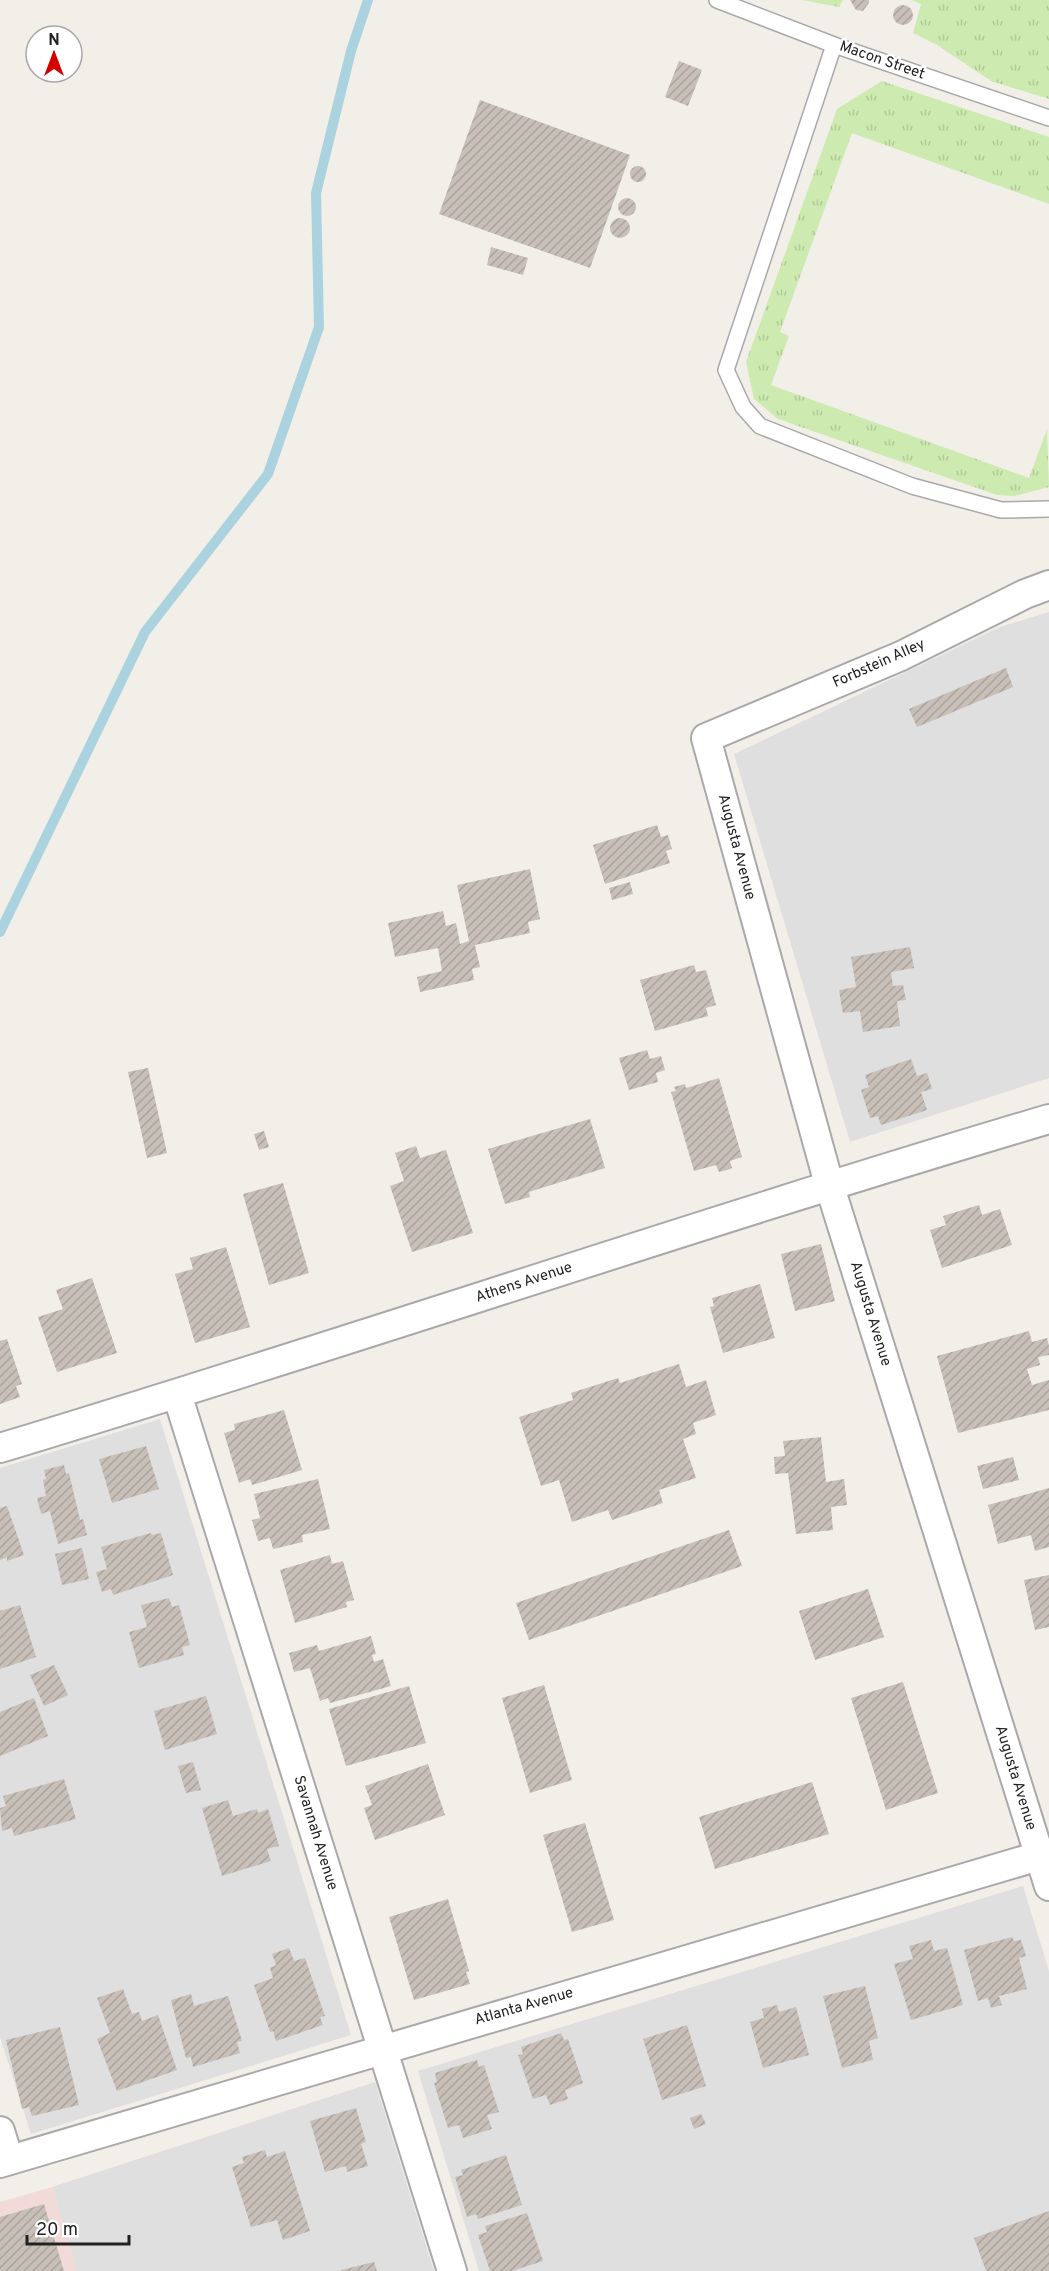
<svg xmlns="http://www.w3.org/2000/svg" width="1049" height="2271" font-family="Overpass,sans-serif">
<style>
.residential{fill:#e0dfdf}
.commercial{fill:#f2dad9}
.grass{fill:url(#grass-tufts)}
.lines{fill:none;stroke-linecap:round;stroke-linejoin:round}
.stream{stroke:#aad3df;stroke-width:10}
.building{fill:url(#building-hatch)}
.service-casing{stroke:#a9a9a9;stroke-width:18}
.minor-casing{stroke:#a9a9a9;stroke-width:32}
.service{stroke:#fff;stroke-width:15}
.minor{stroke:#fff;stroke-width:28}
.labels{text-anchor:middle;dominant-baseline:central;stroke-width:5;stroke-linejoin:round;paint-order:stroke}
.street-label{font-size:15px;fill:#222;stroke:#fff}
</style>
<defs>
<pattern id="grass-tufts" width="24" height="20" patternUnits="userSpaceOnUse" patternTransform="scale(1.5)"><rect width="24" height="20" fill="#cdebb0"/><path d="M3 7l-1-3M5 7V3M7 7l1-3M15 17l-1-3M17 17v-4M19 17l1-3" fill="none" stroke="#b0c997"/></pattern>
<pattern id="building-hatch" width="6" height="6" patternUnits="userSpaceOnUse" patternTransform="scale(1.5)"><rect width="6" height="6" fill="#c7bfb8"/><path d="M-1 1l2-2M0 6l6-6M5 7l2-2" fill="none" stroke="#aba49e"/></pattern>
</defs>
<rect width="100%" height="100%" fill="#f2efe9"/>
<!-- residential -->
<g class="residential">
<path d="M1049,612V1078L850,1142L734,754L1000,627Z"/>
<path d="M160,1419L351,2035L31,2134L0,2037V1468Z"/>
<path d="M1023,1886L1049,1971V2271H479L418,2071Z"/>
<path d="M375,2082L434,2271H77L52,2187Z"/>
</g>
<!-- commercial -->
<path class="commercial" d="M52,2187L77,2271H0V2202Z"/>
<!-- grass -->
<g class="grass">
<path d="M802,0H843L839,7Z"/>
<path d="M911,0H1049V99L991,81L937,45L913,33L921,4Z"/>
<path d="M882,81L1049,137V204L852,133L780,332L789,336L771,385L1029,478L1047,429L1049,487L1015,496L997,495L778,419L754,399L746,362L837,109Z"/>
</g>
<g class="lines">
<!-- stream -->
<path class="stream" d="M0,932L145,632L268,474L319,327L316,193L351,51L368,0"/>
</g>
<!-- building -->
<g class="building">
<path d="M850,0H869V3L863,11L856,10Z"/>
<circle cx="903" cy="15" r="10"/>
<path d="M679,61L702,70L688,106L665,97Z"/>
<path d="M480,100L630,155L590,268L439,214Z"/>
<circle cx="638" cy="174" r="8"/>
<circle cx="627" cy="207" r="9"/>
<circle cx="620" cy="228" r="10"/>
<path d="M491,247L528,258L523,275L487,265Z"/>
<path d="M1006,668L1013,687L917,727L909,709Z"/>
<path d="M657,825L661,837L668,835L672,849L666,851L670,863L605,884L593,845Z"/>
<path d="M530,869L540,919L528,922L530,933L475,945L480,967L472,969L474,980L420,992L417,977L442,971L438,948L395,957L388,923L443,911L446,926L456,923L460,944L469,941L457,885Z"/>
<path d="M630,882L633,894L612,900L609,888Z"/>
<path d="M910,947L914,968L891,972L893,986L903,985L906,1000L897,1001L900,1026L863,1032L860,1011L843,1013L841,1003L839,990L856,987L851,957Z"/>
<path d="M694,965L696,972L706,970L716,1005L706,1008L708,1016L655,1031L640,980Z"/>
<path d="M647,1050L650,1059L661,1056L665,1070L656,1073L658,1082L629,1090L619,1058Z"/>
<path d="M911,1059L917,1076L927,1073L932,1089L921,1092L927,1110L881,1125L878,1116L870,1118L861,1090L869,1087L865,1075Z"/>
<path d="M148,1068L167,1153L147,1158L128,1072Z"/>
<path d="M719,1078L742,1157L730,1161L732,1168L727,1170L719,1172L716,1165L694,1171L671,1092L676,1091L674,1087L685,1084L686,1088Z"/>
<path d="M590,1119L605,1168L529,1192L530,1197L505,1204L488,1149Z"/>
<path d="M264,1131L269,1147L259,1150L254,1134Z"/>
<path d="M416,1146L420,1158L446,1150L473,1233L412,1252L390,1186L404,1181L395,1153Z"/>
<path d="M283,1183L309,1273L269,1285L243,1194Z"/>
<path d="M979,1205L982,1215L1000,1209L1012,1245L942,1268L930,1230L946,1225L943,1216Z"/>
<path d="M821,1244L835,1301L795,1311L781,1254Z"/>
<path d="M226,1247L250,1327L195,1343L175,1274L193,1269L190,1258Z"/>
<path d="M92,1278L117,1353L57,1372L38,1317L63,1309L56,1290Z"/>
<path d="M760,1284L775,1338L723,1353L710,1307L714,1306L712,1298Z"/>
<path d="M1029,1331L1032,1342L1047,1338L1049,1346V1355L1038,1357L1040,1365L1027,1369L1032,1385L1049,1380V1410L958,1433L937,1356Z"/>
<path d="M7,1339L22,1384L16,1386L20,1397L0,1404V1341Z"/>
<path d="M679,1364L686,1387L706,1380L716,1415L693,1423L696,1434L683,1439L696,1478L659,1490L663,1503L612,1520L608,1510L572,1522L559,1480L541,1486L519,1417L573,1400L571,1393L618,1378L620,1383Z"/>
<path d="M284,1410L302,1470L252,1485L250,1479L239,1483L224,1433L235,1430L234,1424Z"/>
<path d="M821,1437L826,1482L844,1479L847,1505L831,1507L833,1530L796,1534L788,1473L775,1474L774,1457L785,1456L783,1441Z"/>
<path d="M146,1446L159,1489L112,1503L99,1459Z"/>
<path d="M1013,1457L1019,1480L983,1489L977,1466Z"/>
<path d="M64,1465L66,1474L69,1473L80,1520L83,1519L87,1535L58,1544L50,1511L41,1514L37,1498L46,1496L43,1480L46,1479L44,1470Z"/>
<path d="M318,1479L330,1529L302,1535L303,1542L273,1549L270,1538L258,1541L252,1520L260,1518L254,1494Z"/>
<path d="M1049,1488V1547L1035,1551L1031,1535L998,1544L988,1505Z"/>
<path d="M7,1506L24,1555L7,1561V1557L0,1560V1508Z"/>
<path d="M729,1530L742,1566L529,1640L516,1603Z"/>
<path d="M151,1533L152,1535L161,1533L173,1575L113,1595L111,1589L102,1592L96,1572L107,1569L101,1547Z"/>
<path d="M82,1548L89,1579L62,1585L55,1554Z"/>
<path d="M330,1555L332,1564L343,1561L354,1600L346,1602L347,1607L295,1623L280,1570Z"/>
<path d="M1049,1575V1627L1035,1630L1024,1580Z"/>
<path d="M868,1589L884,1637L815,1660L799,1611Z"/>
<path d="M169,1598L172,1607L179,1605L190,1645L182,1647L184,1655L139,1668L129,1632L147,1627L141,1605Z"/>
<path d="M20,1605L36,1657L0,1669V1611Z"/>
<path d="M371,1636L376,1654L372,1655L374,1662L383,1659L391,1686L330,1703L328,1698L320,1701L310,1668L294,1672L289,1653L317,1645L319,1651Z"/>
<path d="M54,1665L68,1695L44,1706L30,1675Z"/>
<path d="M903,1682L938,1793L886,1810L851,1698Z"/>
<path d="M544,1685L572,1780L530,1793L502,1698Z"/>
<path d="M409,1686L426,1743L346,1766L329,1709Z"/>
<path d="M206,1696L217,1734L165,1750L154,1711Z"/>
<path d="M34,1698L48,1736L0,1756V1712Z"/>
<path d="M193,1762L201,1790L186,1793L178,1766Z"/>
<path d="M428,1764L445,1815L375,1840L364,1808L372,1805L365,1786Z"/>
<path d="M64,1779L76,1819L14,1836L12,1828L2,1831L0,1808L6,1806L3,1796Z"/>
<path d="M812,1782L829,1834L715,1869L699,1817Z"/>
<path d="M228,1800L233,1816L257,1809L258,1813L268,1809L279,1846L267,1849L271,1861L222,1876L202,1808Z"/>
<path d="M585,1823L614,1920L572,1932L543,1835Z"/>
<path d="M448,1899L469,1971L466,1972L470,1984L414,2000L389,1917Z"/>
<path d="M1012,1937L1014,1941L1021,1940L1026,1956L1019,1958L1027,1989L999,1996L1002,2005L991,2008L988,1998L978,2001L964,1950Z"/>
<path d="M931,1940L934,1951L947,1948L963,2005L911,2020L894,1964L913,1959L909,1946Z"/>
<path d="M289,1948L294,1961L305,1958L325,2016L320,2017L323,2025L276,2041L273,2031L270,2032L254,1985L273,1978L270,1968L276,1965L272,1954Z"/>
<path d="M865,1986L878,2038L869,2041L873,2060L842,2068L823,1996Z"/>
<path d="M123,1989L132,2014L139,2012L142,2021L158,2015L177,2070L117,2091L97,2039L110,2033L97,1998Z"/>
<path d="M191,1994L194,2006L228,1996L242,2041L237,2042L240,2053L193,2067L191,2057L186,2058L171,2000Z"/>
<path d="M777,2005L779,2012L796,2007L809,2055L763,2068L750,2022L764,2018L762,2009Z"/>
<path d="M687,2025L706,2086L662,2100L643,2039Z"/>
<path d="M60,2027L79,2105L32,2116L29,2107L22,2109L6,2040Z"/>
<path d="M561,2033L564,2040L568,2039L583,2083L565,2090L568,2099L550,2105L546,2095L533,2099L518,2055L523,2054L521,2047Z"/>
<path d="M477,2060L479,2067L484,2065L499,2112L487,2115L492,2129L463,2138L459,2125L448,2128L434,2083L437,2082L435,2073Z"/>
<path d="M356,2108L366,2142L361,2144L368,2166L347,2172L346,2166L325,2172L310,2121Z"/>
<path d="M701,2114L706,2124L694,2129L690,2118Z"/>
<path d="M265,2150L267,2157L285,2151L310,2231L283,2240L277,2220L251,2227L232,2167L244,2163L242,2157Z"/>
<path d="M506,2155L522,2205L478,2219L476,2214L467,2217L455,2177L463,2175L461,2170Z"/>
<path d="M44,2204L64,2271H0V2217Z"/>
<path d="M1049,2211V2271H986L974,2238Z"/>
<path d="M527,2213L543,2261L512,2271H490L478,2235L487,2232L485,2226Z"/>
<path d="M374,2262L377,2271H341V2270Z"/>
</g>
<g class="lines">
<!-- service casing -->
<g class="service-casing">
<g id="service">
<path d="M717,0L834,45L1049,118"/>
<path d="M834,45L726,370L743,407L760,426L912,486L1001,510L1049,509"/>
</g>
</g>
<!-- minor casing -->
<g class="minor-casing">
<g id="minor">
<path d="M1049,585L1025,594L901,656L706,738L829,1184L1049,1886"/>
<path d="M177,1394L452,2271"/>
<path d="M0,1448C351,1342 698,1223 1049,1119"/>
<path d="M0,2131L9,2160"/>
<path d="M0,2163L1049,1853"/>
</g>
</g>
<!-- service -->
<use href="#service" class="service"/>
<!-- minor -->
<use href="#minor" class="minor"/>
</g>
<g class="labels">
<!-- street labels -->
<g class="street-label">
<text transform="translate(882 61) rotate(19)">Macon Street</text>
<text transform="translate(879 664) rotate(-24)">Forbstein Alley</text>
<text transform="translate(736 847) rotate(75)">Augusta Avenue</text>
<text transform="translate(524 1283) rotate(-18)">Athens Avenue</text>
<text transform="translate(870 1314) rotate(73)">Augusta Avenue</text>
<text transform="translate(1015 1778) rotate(73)">Augusta Avenue</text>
<text transform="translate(315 1833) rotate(73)">Savannah Avenue</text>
<text transform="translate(524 2007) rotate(-16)">Atlanta Avenue</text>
</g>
</g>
<!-- north arrow -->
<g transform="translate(54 54)"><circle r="28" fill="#ffffff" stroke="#a7a7a7" stroke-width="1.5"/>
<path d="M0-4.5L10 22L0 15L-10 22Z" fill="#d40000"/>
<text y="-9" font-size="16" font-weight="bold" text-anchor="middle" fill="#222222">N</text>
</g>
<!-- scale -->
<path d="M27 2235v9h102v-9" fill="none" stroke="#222222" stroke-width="3"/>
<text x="36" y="2235" font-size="18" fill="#222222" stroke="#ffffff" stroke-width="4.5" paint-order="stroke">20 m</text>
</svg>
